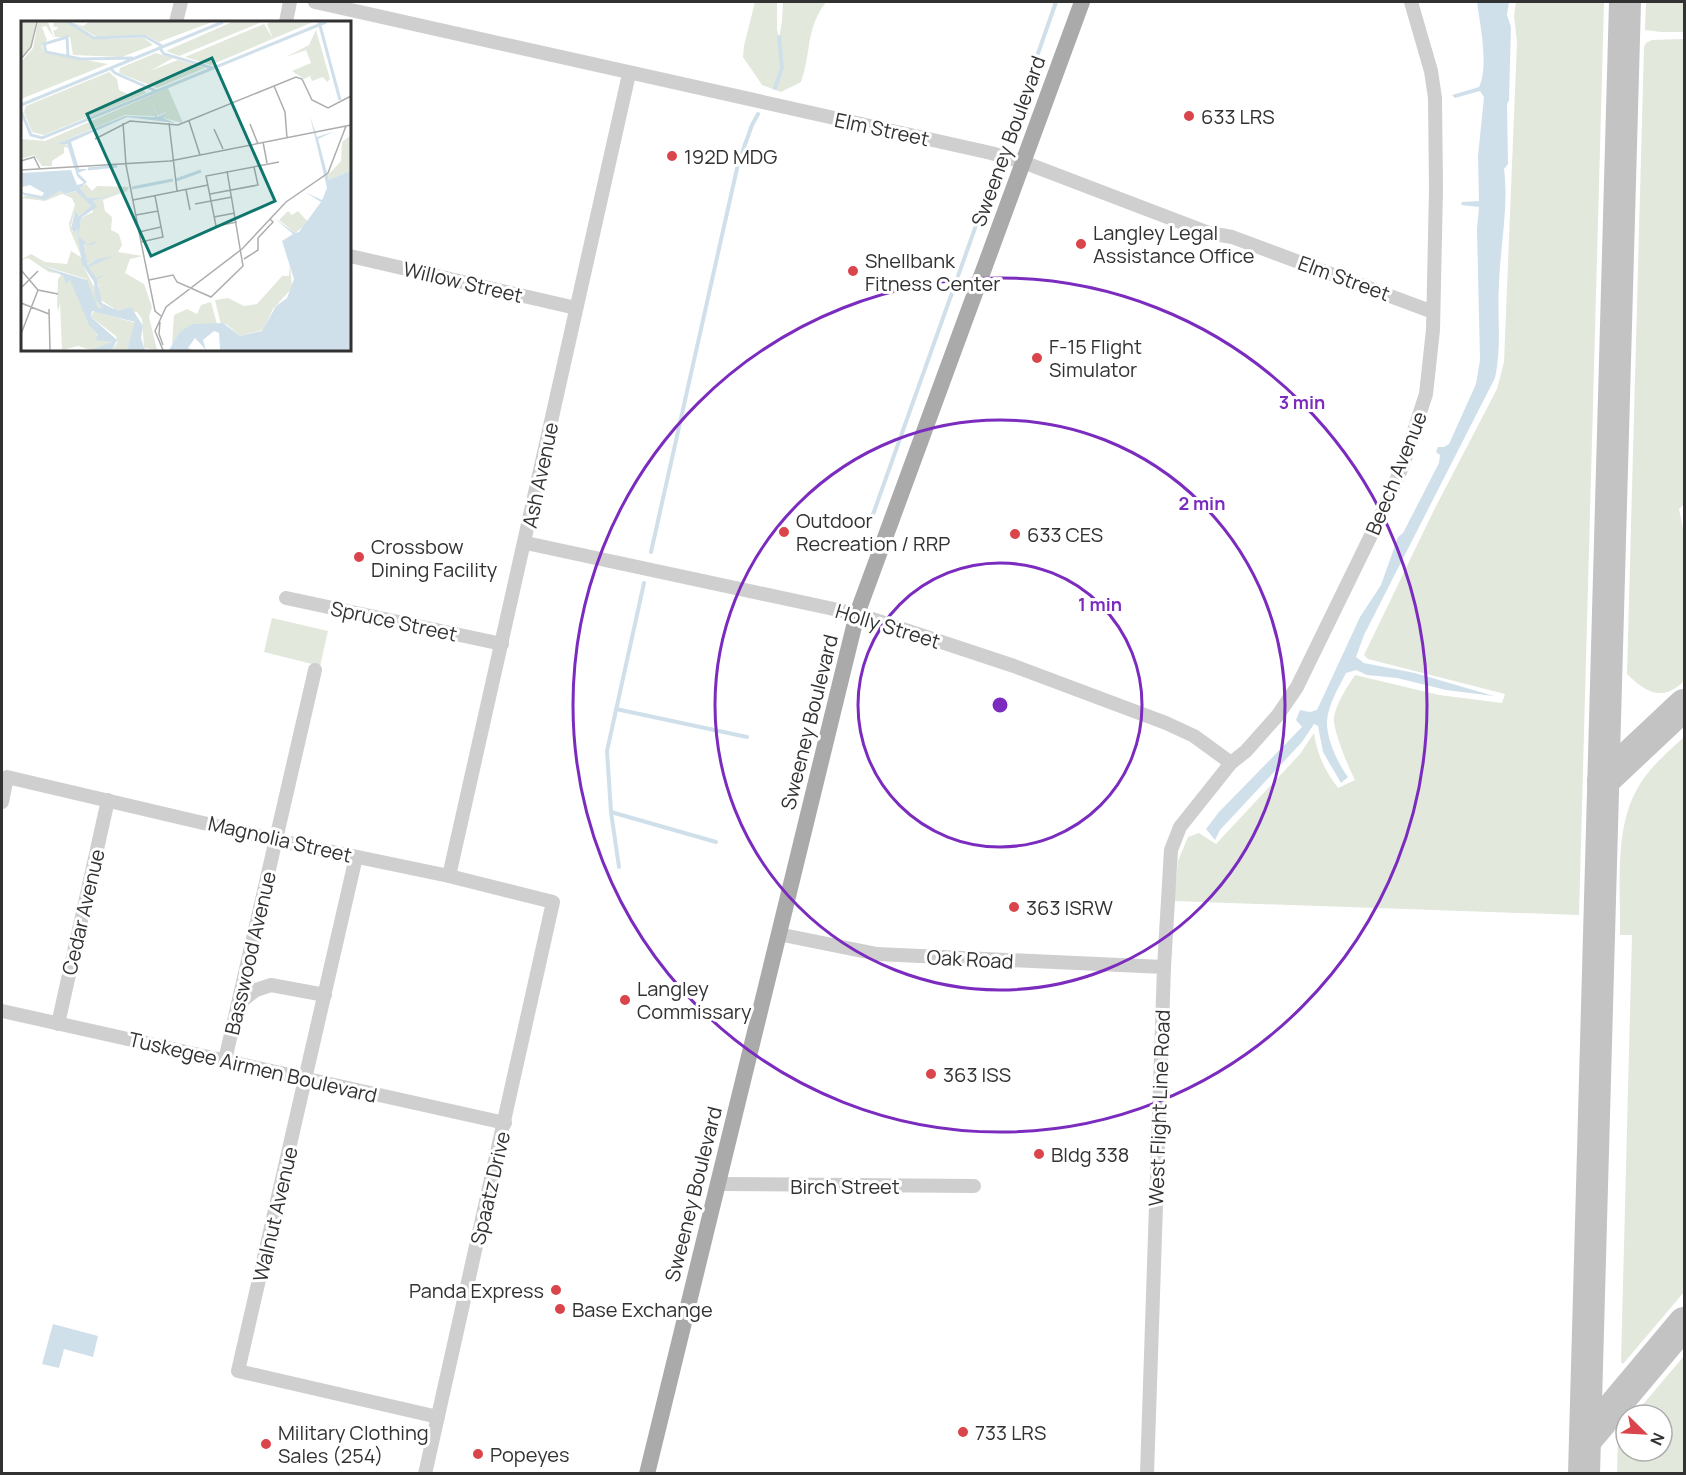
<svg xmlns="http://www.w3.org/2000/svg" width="1686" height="1475" font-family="Manrope,sans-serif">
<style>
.green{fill:#e2e8dc}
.water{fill:#d0e0eb}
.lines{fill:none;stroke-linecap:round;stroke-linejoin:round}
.stream{stroke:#d0e0eb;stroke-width:4}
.taxiway{stroke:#c3c3c3;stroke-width:32}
.minor{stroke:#cfcfcf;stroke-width:14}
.major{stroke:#aaa;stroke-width:16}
.ring{fill:none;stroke:#7b2cbf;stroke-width:3}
.poi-dot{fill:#d9454a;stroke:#fff;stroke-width:2}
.labels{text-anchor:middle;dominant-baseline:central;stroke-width:6;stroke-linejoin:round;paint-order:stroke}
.poi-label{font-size:20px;fill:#323232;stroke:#fff;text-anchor:start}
.street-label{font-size:20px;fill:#323232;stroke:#fff}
.inset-river{fill:none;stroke:#d0e0eb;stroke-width:3}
.inset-road{fill:none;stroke:#adadad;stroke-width:1.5}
.view{fill:#0f766e;fill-opacity:0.15;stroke:#0f766e;stroke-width:3}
.inset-edge{fill:none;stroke:#323232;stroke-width:3}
.centre{fill:#7b2cbf;stroke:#fff;stroke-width:3}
.ring-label{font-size:18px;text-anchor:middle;font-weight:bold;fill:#7b2cbf;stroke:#fff;stroke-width:6;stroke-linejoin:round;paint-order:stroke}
</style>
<rect width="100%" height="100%" fill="#fff"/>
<!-- green -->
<g class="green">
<path d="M755,2H777V29L779,39L782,21L783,2H826C805,30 812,51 801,82L781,92L762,85L743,57L744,46Z"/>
<path d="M1516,2H1604L1579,915L1174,901L1178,861L1188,837L1199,833L1216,844L1300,754L1314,733C1317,754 1325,771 1338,788L1355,780C1349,769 1332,728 1334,717C1337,702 1347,687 1355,675L1439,695L1502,703L1505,694L1368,659L1364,655L1434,510L1497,389L1504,362L1517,42L1514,16Z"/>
<path d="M1646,2H1684V32H1661L1645,30Z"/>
<path d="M1684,39V504L1679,509L1684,533V681C1663,702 1646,693 1627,674L1644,47L1646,43L1652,40Z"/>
<path d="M272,618L328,631L320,666L264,652Z"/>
<path d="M1684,737V1292L1623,1364L1621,1362L1632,935H1620C1621,886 1613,827 1640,784C1651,766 1669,751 1684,737Z"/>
<path d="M1684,1356V1473H1617L1618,1438L1626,1425V1451H1662V1415H1634Z"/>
</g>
<!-- water -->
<g class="water">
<path d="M1477,2H1509L1507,15L1511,27L1509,100L1507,104L1508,164L1504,169C1509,204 1500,249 1499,285C1497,317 1502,347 1495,378L1364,635L1356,657L1364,663L1415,673L1494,696L1446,690L1397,678L1367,675L1356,670L1346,673C1339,687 1328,705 1327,721C1326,738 1338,764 1348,777L1341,783L1323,752L1318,726L1314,724L1302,742L1220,830L1215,840L1206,829L1219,812L1302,727L1296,720L1300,710L1310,712L1317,710L1360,617L1381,585L1398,537L1403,533L1439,463L1440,455L1436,452L1438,447H1444L1449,444L1476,384L1480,360L1477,229L1479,207L1461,205L1462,202L1479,201L1478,156L1484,97L1480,91L1455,98L1452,95L1479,87C1489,66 1480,25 1477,2Z"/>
<path d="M53,1324L98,1336L93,1357L64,1349L59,1368L42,1364Z"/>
</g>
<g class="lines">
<!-- stream -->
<g class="stream">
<path d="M775,88L782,68L779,37"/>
<path d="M1007,135L1014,122L1056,2"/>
<path d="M871,520L994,175"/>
<path d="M651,552L738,164L752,125L758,114"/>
<path d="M616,709L747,737"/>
<path d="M611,812L716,842"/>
<path d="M619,867L611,812L607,751L644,583"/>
</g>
<!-- taxiway -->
<g class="taxiway">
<path d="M1603,781L1684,705"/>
<path d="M1585,1441L1684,1323"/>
<path d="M1584,1474L1625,2"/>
</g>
<!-- minor -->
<g class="minor">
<path d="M315,2L991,153L1023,162L1209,233L1232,237L1433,312"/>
<path d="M176,22L181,2"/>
<path d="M286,22L290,2"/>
<path d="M350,256L576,308"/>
<path d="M526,543L857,614L1014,666L1166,723L1194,736L1231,763"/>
<path d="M286,598L502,644"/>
<path d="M2,802L7,777L276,840L449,876L553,902L425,1474"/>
<path d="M356,857L238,1371L438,1417"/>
<path d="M449,876L629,74"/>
<path d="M778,934L877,954L1164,967"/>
<path d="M239,1003L256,990L271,985L325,995"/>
<path d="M2,1011L505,1123"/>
<path d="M58,1024L108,800"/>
<path d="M225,1060L315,670"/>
<path d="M717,1184L974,1186"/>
<path d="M1147,1474L1164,967L1171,850L1180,827L1231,763L1246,751L1278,715L1297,687L1379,519L1403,465L1426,394L1433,330L1436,189L1435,98L1431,71L1411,2"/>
</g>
<!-- major -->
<path class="major" d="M647,1474L857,614L1082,2"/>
</g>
<!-- distance rings -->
<g class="ring">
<circle cx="1000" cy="705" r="142"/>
<circle cx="1000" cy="705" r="285"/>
<circle cx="1000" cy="705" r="427"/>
</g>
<!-- markers -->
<g class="poi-dot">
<circle cx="1189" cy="116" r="6"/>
<circle cx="672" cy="156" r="6"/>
<circle cx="1081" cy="244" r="6"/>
<circle cx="853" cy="271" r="6"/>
<circle cx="1037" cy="358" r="6"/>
<circle cx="784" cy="532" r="6"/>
<circle cx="1015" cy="534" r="6"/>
<circle cx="359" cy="557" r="6"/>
<circle cx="1014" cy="907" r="6"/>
<circle cx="625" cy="1000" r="6"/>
<circle cx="931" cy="1074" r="6"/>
<circle cx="1039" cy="1154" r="6"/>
<circle cx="556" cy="1290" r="6"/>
<circle cx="560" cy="1309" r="6"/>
<circle cx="963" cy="1432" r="6"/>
<circle cx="266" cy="1444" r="6"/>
<circle cx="478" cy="1454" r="6"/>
</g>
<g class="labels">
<!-- poi labels -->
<g class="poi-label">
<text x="1201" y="116">633 LRS</text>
<text x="684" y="156">192D MDG</text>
<text x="1093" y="232">Langley Legal<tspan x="1093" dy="23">Assistance Office</tspan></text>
<text x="865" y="260">Shellbank<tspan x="865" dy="23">Fitness Center</tspan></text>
<text x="1049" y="346">F-15 Flight<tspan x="1049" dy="23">Simulator</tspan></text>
<text x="796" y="520">Outdoor<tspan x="796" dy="23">Recreation / RRP</tspan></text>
<text x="1027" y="534">633 CES</text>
<text x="371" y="546">Crossbow<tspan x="371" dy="23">Dining Facility</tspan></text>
<text x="1026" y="907">363 ISRW</text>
<text x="637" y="988">Langley<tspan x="637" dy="23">Commissary</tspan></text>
<text x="943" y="1074">363 ISS</text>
<text x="1051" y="1154">Bldg 338</text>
<text x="544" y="1290" text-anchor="end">Panda Express</text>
<text x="572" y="1309">Base Exchange</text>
<text x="278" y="1432">Military Clothing<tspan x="278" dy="23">Sales (254)</tspan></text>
<text x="975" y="1432">733 LRS</text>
<text x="490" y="1454">Popeyes</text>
</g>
<!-- street labels -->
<g class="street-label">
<text transform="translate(882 129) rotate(12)">Elm Street</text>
<text transform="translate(1008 141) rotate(-70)">Sweeney Boulevard</text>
<text transform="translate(1344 278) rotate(20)">Elm Street</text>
<text transform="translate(463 282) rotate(13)">Willow Street</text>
<text transform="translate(1396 473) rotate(-68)">Beech Avenue</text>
<text transform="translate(540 475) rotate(-78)">Ash Avenue</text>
<text transform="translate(394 621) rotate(12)">Spruce Street</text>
<text transform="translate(888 626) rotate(17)">Holly Street</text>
<text transform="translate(809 722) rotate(-76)">Sweeney Boulevard</text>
<text transform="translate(280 839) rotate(13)">Magnolia Street</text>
<text transform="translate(83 912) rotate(-77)">Cedar Avenue</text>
<text transform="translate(250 953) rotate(-77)">Basswood Avenue</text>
<text transform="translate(970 959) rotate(3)">Oak Road</text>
<text transform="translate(253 1067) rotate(13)">Tuskegee Airmen Boulevard</text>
<text transform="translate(1159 1108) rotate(-88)">West Flight Line Road</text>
<text x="845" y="1186">Birch Street</text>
<text transform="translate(490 1188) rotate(-77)">Spaatz Drive</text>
<text transform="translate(693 1194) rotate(-76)">Sweeney Boulevard</text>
<text transform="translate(275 1214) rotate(-77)">Walnut Avenue</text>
</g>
</g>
<!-- overview -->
<g transform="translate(21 21)">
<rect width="330" height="330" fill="#fff"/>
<path d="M0,1H15L10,25L0,38ZM17,1H27L33,17L25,5L21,6L26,19L21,25L24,32L87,43L0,78V41L12,27ZM46,1L75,18L123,17L132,24L101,36L52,34L49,16H34L32,10L38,7L32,5L33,1ZM49,1L62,5L68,1H191L138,21L124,14L76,16ZM211,1H241L158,35L145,30ZM249,1H292L190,44L164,36L243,3L252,18L246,3ZM295,9L309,58L306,61L302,56L291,60L289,55L283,58L271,50L290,42L285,29L265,36L288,24ZM135,32L152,37L129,50L157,39L184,47L136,67L98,52L99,47ZM88,51L96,58L98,69L109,74L120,66L125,72L23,114L11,111L3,91L5,85ZM147,67L162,102L142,97L145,91L136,95L132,82L134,95L104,94L35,123L44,122L47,127L43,126V132L31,140V145H21L13,134L0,138V118L24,120ZM330,114V149L308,159L307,154L320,140L321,121ZM65,163L71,170L76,165L108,166L106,170L82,179L84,190L91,196L90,209L98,213L101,224L97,231L122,235L109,238L104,252L123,263L131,286L128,296L136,329L123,327L121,298L116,291L97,290L78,278V264L68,246L72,243L67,246L63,222L58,216L60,197L72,191L71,180L79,178L69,179L62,172L59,166ZM39,170L44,173L56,170L70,185L58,195L53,192L50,205L52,211L56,208L63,246L84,288L76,287L65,258L23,245L40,253L28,251L7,237L0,239L10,233L24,241L46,243L50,230L61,237L49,209L48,202L54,184L51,177L41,173L24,180L0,177L8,174L23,178ZM267,190L271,194L277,190L288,202L274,212L258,199ZM269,242L271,267L252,288L242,309L219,315L205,303L200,304L194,279L207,277L223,285L236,283L261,255H268ZM41,253L45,256L43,261L49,259L55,269L69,304L77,315L90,320L88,324L70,329L57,325L41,329L39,282L37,291L36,284L37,258ZM190,281L196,303H171L151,324L153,294L166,288L176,293L180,284ZM73,290L115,302L106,329H91L96,322L95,315L70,296Z" fill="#e2e8dc"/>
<path d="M132,83L136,96L145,92L142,97L154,102L106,96L50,121L58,148H67L57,152L66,161L59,167L67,177H80L104,168L82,177L72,180L76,186L60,197L58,216L67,223L76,220L72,224L63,223L67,245L76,238L93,235L68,246L75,257L87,252L76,258L81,282L93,288L96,281L93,287L97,290L110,286L122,305L120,317L124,329H106L114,301L71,290L70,296L96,319L91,329H70L91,321L74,319L77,314L68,304L49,259L44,263L43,255L17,244L66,259L77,287H82L74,278L73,261L61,243L56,208L54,212L50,208L54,190L58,195L70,185L55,170L44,173L39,170L24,179L4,174L8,179L0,171L21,175L23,172L9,164L1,166L0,152L50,149L56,164L63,162L56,155L46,123H35L104,95L134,96ZM289,95L296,116L314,110L297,118L308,159L330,149V329H199L198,312L193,310L182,319L185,329L174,317L167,327L171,329H148L159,311L171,303L202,302L219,315L241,310L255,285L266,277L273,258L261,220L272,213L253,197L274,212L278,211L300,181L284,171L301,179L306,167Z" fill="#d0e0eb"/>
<path class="inset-river" d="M47,1L73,17L123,15L141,25M298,1L319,79M138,26L143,33L191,47M47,35L46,16L23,23L25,31L60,38L112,37M89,47L94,52L135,70M0,84L202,1M0,90L10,114L21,117L305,1M67,148L96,145M155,159L180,150M111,167L152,159"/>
<path class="inset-road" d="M0,38L10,26L16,1M253,65L264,91L266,117M168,100L179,134M102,102L105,144L120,221L134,290L140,295M148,102L156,170M229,103L237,123M193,108L202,128M74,118L109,100L157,104L275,56L281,58L291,79L307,87L330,75M242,121L246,142M0,140L13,136L19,148M0,149L149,140L330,104M165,169L169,189M189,173L237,164L233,146M112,179L187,164M174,183L211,176M115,194L137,190M193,196L214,192M216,201L195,205L185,155L258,141M118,211L140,206M120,221L142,216L134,175M223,238L237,229V217L252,201L249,198M0,249L17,269L37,273M128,259L152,254L156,261L190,276L222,245L206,150M1,266L17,250M0,282L28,293M28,288L29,329M139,301L138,313L142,324M0,313L17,269M142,329L134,310L145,286L221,228L265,181L307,152L325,105"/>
<path class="view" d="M191,37L254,180L130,235L66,93Z"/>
<rect width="330" height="330" class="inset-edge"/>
</g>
<circle cx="1000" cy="705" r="9" class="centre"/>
<g class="ring-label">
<text x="1302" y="409">3 min</text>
<text x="1202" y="510">2 min</text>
<text x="1100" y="611">1 min</text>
</g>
<!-- border -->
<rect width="1686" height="1475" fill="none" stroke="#323232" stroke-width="6"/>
<!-- north arrow -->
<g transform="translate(1644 1433) rotate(114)"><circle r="28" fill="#ffffff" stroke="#adadad" stroke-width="1.5"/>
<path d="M0-4.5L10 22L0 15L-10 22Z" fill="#d9454a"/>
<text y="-9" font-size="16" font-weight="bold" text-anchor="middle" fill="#323232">N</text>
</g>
</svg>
